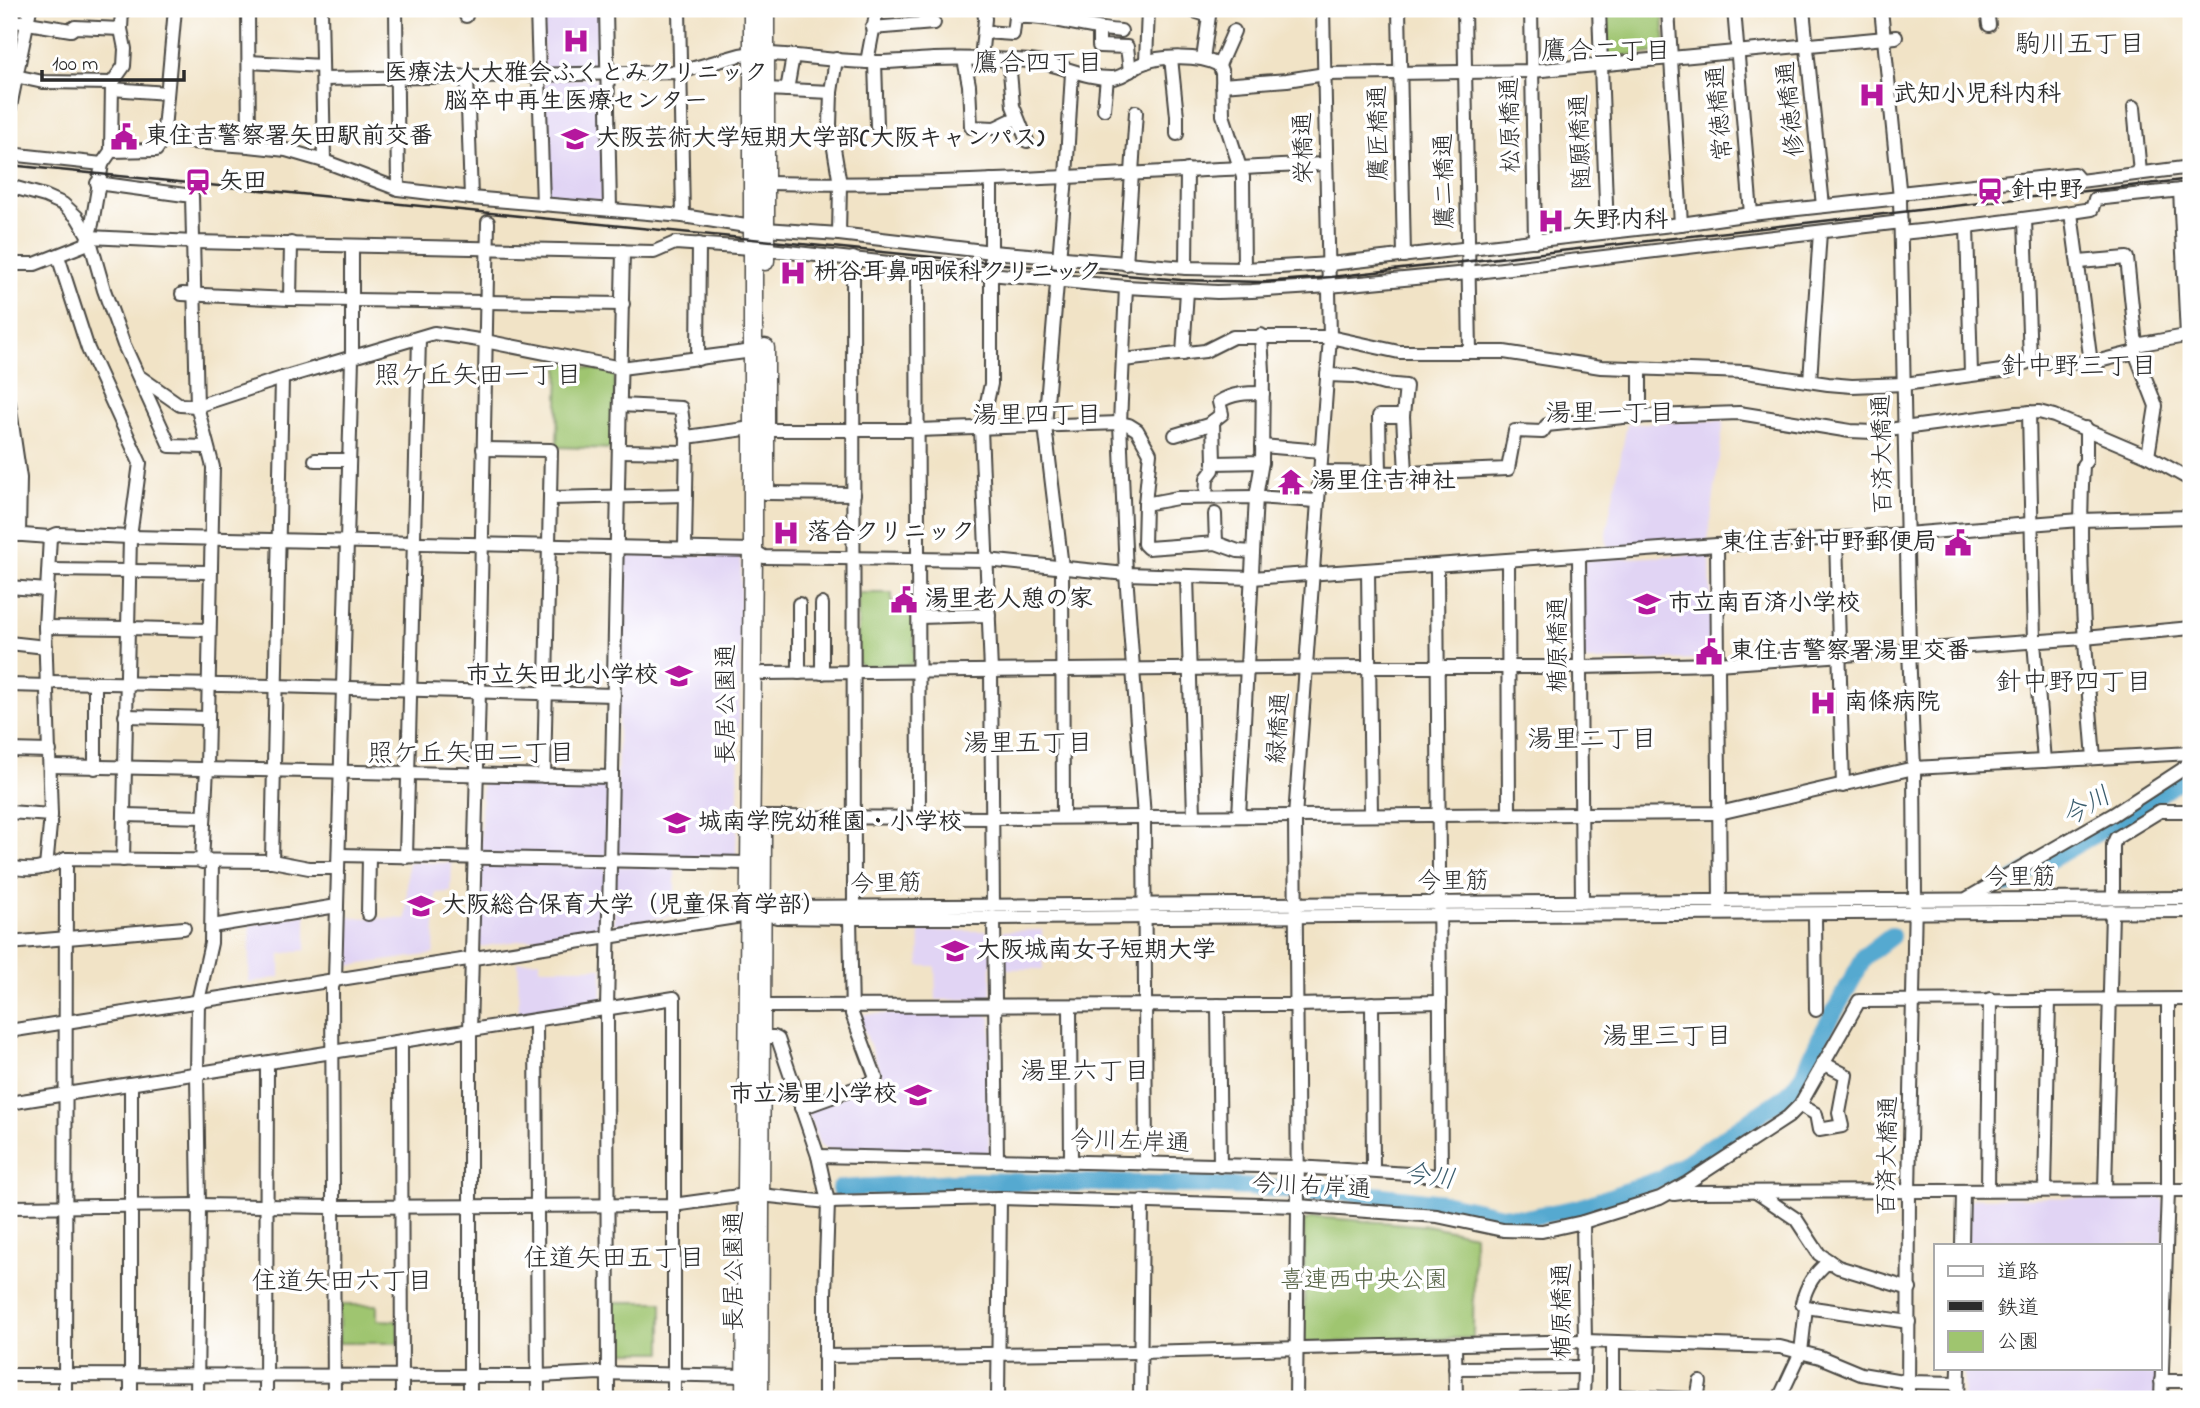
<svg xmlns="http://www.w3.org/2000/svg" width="2200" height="1408" font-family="'Indie Flower','Klee One',sans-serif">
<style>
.built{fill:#e1d4f4}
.green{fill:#9fc56f;stroke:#65784d;stroke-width:2}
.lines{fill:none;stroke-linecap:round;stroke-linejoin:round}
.river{stroke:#54a9d0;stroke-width:18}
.minor-casing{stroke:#494742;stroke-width:16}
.highway-casing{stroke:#494742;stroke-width:21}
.minor{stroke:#fff;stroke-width:12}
.highway{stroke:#fff;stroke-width:18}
.rail{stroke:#2b2b2b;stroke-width:2.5}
.labels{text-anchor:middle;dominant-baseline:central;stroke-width:7;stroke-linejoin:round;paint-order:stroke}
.poi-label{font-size:24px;font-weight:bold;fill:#2b2b2b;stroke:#fff;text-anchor:start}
.street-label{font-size:24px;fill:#2b2b2b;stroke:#fff}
.park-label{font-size:24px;fill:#546143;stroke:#fff}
.neighbourhood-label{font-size:26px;fill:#2b2b2b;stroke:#fff}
.water-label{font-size:26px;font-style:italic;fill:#3b5d6d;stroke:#fff}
</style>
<rect width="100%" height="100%" fill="#fff"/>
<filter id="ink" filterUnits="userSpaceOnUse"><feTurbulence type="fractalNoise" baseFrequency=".0143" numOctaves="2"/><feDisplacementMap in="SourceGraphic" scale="14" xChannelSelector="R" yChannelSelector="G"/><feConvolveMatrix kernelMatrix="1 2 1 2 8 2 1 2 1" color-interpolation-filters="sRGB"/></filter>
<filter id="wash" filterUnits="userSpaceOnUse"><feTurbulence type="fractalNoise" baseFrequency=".00686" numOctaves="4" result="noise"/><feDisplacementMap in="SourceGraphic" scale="28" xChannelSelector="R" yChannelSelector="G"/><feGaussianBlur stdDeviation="1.57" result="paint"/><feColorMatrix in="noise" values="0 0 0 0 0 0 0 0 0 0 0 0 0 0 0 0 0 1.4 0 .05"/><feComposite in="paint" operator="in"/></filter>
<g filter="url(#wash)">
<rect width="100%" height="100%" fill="#f1e3c6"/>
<!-- built -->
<g class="built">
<path d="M542,9H604L605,69L544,70Z"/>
<path d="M600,78L605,82L607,201L603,203L551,200L546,196L544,82L548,79Z"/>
<path d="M1724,420L1708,541L1607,548L1606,533L1627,424Z"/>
<path d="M623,553L738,556L741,559L738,795L736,855L732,859L620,855L616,852L621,555Z"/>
<path d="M1710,554L1712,645L1704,646L1705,659L1587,661L1583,655L1584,562L1588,560Z"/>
<path d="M486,779L606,782L608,784L607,853L604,856L485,854L480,850L482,784Z"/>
<path d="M408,862L452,863L451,892L436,893L434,954L340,967L341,917L406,919Z"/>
<path d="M483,863L602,866L606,869L605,927L479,947L480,866Z"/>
<path d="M618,866L675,868V915L618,926L614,923L615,868Z"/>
<path d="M306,913V950L280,954V977L249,983L250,925Z"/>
<path d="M1042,930L1043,969H1001V935L1003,931Z"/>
<path d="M920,931H986L991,936V995L987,999L936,1000L935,966H919Z"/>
<path d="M540,960V968H602V1006L519,1018L518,962Z"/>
<path d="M865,1014H986L991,1018L989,1152L985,1157L831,1150L820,1145L808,1115L813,1107L881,1082V1074L860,1019Z"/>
<path d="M2161,1197L2164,1200L2160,1399H1963L1964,1368H2160V1245H1966L1967,1203L1974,1198Z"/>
</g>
<!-- green -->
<g class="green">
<path d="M1604,9H1663L1665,48L1662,52L1610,57L1604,51Z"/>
<path d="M559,362L615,373L614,449L557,447Z"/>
<path d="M858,593H892V613L914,614V661L910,665L862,666L858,662Z"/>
<path d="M1313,1217L1432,1226L1474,1235L1473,1338L1304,1343V1221Z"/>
<rect x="612" y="1302" width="50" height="50"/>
<path d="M339,1305H377V1320L398,1321V1343H339Z"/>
</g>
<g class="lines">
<!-- river -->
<g class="river">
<path d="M2007,884L2130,814L2191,772"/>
<path d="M840,1189L973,1181L1212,1185L1356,1193L1443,1203L1502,1216L1525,1218L1579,1208L1664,1178L1788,1095L1803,1075L1821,1036L1865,956L1891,936"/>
</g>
</g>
</g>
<g filter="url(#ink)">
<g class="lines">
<!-- minor casing -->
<g class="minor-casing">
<g id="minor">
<path d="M248,9L249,146"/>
<path d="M321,9L324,161"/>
<path d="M396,9L398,189"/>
<path d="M466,9V16"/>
<path d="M537,9L543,205"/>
<path d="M606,9L610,209"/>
<path d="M679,9L683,216"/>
<path d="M1188,9L1209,16L1203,59"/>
<path d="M1399,9L1404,256"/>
<path d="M1464,9L1470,352"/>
<path d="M1531,9L1535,241"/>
<path d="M1599,9L1607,231"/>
<path d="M1668,9L1681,224"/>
<path d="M1734,9L1751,214"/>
<path d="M1803,9L1823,206"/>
<path d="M1881,9L1900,198L1909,650L1914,768L1915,899L1909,1191L1908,1399"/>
<path d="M1987,9L1989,25"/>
<path d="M9,20L71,30L75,27L121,29"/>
<path d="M872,28L934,23"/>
<path d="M1099,29V46L1127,47L1130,71"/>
<path d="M1234,31L1219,65L1222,73L1223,115L1243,177L1244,269"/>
<path d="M984,32L1013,34L1015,17C1051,15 1085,29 1121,31"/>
<path d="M1171,58L1177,116V134"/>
<path d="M836,59L831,92L830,125L840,184L839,234"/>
<path d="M964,59L969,85L971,127L995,128L1016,118"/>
<path d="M981,59L985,19L984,9"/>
<path d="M1009,60L1013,106L1027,141"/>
<path d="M249,62L322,66"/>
<path d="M867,62L877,9"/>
<path d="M875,62L877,126"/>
<path d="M1146,62L1148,9"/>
<path d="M15,76L43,82L112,83"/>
<path d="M467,76L471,198"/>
<path d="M323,79L680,72L740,55L753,53C794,54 835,62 875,62C895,62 915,60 934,59C966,58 999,59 1030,61C1059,63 1084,79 1113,78C1125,77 1131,68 1141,64C1161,55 1200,55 1219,65"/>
<path d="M1222,85L1287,80L1325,74L1532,71L1896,37"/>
<path d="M112,89L167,93"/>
<path d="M766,89L831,92"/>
<path d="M787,90L793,56"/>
<path d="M2134,107L2140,173"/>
<path d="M1104,109L1107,78"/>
<path d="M9,112L30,9"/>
<path d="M163,140L175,9"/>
<path d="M111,151L112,83L124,66L125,49L121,29L122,9"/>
<path d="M9,154L102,164L92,224L86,244L35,264H9"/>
<path d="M102,164L111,151L156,150L163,140L249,146L286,150L324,161L398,189L471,198L683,216L765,229L839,234L992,252L1186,268L1244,269L1330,264L1681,224L1751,214L1900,198"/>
<path d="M991,180V384L981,429L991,671L993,906"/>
<path d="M97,183L192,196L197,406L213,467L207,768L202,862"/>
<path d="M766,183C953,187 1139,172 1326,164"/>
<path d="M9,186L45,196L63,204L77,217L89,237L104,290L124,345L170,446L207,447"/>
<path d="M2180,190L2187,336"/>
<path d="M1900,193L2074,174L2080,181L2191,167"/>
<path d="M2071,213L2091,363"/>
<path d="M2025,219L2030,361"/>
<path d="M1967,226L1971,374"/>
<path d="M1901,233C1965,227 2028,219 2092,209L2095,199L2191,189"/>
<path d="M89,237L194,242L654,252L675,243L752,248L990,274L1126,287L1217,292L1252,291L1329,286L1468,273L1901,222"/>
<path d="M853,258L854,907"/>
<path d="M2079,262L2127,258L2136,345L2135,352L2156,406L2148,456"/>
<path d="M1126,264L1136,112"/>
<path d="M917,266L919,818"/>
<path d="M1186,268L1187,170"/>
<path d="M1126,287L1120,423L1126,574L1144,817L1146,1164"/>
<path d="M182,294L290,299L623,304"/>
<path d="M290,299L291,243"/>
<path d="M2136,345L2191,335"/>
<path d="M1183,354L1187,291"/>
<path d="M698,359L699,244"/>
<path d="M1123,360L1205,351L1233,337H1330L1399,352H1504L1601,367L1746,372L1828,384L1852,386L1904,384L2009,370L2030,361L2091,363L2135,352"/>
<path d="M1640,369V417"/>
<path d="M1327,375L1355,376L1384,384L1406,386L1403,416L1406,473"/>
<path d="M140,377L180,405L197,406L282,378L434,333L485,341L621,368L753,351"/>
<path d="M1810,381L1820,232"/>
<path d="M9,403L20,478L19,535"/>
<path d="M620,405L681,408L684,430L687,437"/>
<path d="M2029,412L2034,642L2044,761"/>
<path d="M2086,428V461L2083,465C2077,563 2086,661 2094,758"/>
<path d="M765,430H917L1120,423L1129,425L1137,430L1150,453L1145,504L1144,544L1148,548L1216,543L1238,551L1253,552"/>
<path d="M1175,435L1208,425L1222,414L1219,402C1233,393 1247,393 1263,393"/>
<path d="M1262,446L1321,451"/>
<path d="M483,449L551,450L544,776"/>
<path d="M619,451L687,452"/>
<path d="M315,460H349"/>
<path d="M1262,462L1256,497L1317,501"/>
<path d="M1214,463L1262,462L1263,371L1261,335"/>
<path d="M1319,472L1406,473L1508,469L1515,431L1542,432L1547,425L1623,417L1739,413L1850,431L1873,432L2017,413L2039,412L2054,416L2148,456L2191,480"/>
<path d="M1380,473L1379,416H1403"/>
<path d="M765,493L854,494"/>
<path d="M1206,496L1207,478L1213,470L1214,463L1213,421"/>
<path d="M551,498L686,495"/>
<path d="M1145,504L1177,498L1256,497L1239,816"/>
<path d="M1215,514L1216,543"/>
<path d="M9,534L50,537L57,534L130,537L753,550L764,557L987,560L1126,574L1252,578L1717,545L1906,534L2080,520L2191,517"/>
<path d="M1836,538L1843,786"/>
<path d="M1717,545L1720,907"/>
<path d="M685,548L687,437L752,428"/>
<path d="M1579,555L1582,902"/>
<path d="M1508,561L1509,815"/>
<path d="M49,570L210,572"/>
<path d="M1368,570L1371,815"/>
<path d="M1187,576L1194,816"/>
<path d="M9,587L47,590"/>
<path d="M822,604V673"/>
<path d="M919,617L989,615"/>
<path d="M45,627L128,628L130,537L140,463L88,349L58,256"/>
<path d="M9,643L46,647"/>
<path d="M763,673L1370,667H1580L1717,664L2084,638L2191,628"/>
<path d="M799,673V604"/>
<path d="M48,682L274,686L614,695"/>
<path d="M95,683V768"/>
<path d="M9,685L48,686"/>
<path d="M125,716L208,718"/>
<path d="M9,750L50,751"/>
<path d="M50,766L612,777"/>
<path d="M9,812L51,815"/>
<path d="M124,815L204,817"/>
<path d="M1063,816L1062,567L1045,426L1066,177L1072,72"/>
<path d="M761,817L994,818L1719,813L1914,768L2191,753"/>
<path d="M339,855L749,863"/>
<path d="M406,857L419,338"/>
<path d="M123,860L128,628L209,630"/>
<path d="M272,861L282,378"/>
<path d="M9,867C35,872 42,869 66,859L272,861L309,868H338"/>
<path d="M46,867L51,815L45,627L50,537"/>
<path d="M1968,898L2114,814L2183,769L2191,757"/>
<path d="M2113,898V845L2116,838L2160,811H2191"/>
<path d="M761,913L777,917L850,918H994L2191,911"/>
<path d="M368,914L369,856"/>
<path d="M1815,915L1816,1010"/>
<path d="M994,918L997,1160"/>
<path d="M212,926L337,906"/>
<path d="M9,943L184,928"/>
<path d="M1372,1003L1373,1170"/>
<path d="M1218,1005L1220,1166"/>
<path d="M761,1006L1295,1005L1440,1002"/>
<path d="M1070,1006L1071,1162"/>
<path d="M536,1020L538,1399"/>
<path d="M9,1031L761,913L777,907L2191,898"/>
<path d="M760,1037H774L778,1039L818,1156L828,1202L825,1294V1399"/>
<path d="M401,1042L402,1399"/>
<path d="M9,1103L674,998V1399"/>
<path d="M1800,1105L1816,1114L1819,1130L1842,1126L1839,1113L1846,1075L1823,1063"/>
<path d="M801,1108L873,1082L876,1078L852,1014L850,918"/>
<path d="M818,1156L1297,1167L1441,1176L1437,565"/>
<path d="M1988,1190L1990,999"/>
<path d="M2045,1190L2049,1000"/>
<path d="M2105,1190L2112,911"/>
<path d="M1756,1192L1796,1219L1819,1254L1838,1267L1910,1289"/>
<path d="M1674,1194L1689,1192L2191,1190"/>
<path d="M760,1195L828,1202L1000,1198L1298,1206L1437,1216L1503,1230L1542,1231L1583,1222L1660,1198L1687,1183L1788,1117L1800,1105L1859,1001L2191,999"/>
<path d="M9,1207L199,1205L334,1207L673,1205L746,1195"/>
<path d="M1962,1245L1963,1191"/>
<path d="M1806,1307L1909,1322"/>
<path d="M1613,1342V1399"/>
<path d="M1455,1345L1456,1399"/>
<path d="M824,1356L1140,1352L1585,1341L1780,1347L1820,1357L1861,1374L1908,1382L1958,1383"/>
<path d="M1455,1368L1584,1367"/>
<path d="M9,1375L538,1376L600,1373L745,1376"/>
<path d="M2161,1381H2191"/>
<path d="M1613,1396L1695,1399"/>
<path d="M65,1399L66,859"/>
<path d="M131,1399V1084"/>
<path d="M197,1399L199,1205L197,1074L198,1001L211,943L212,862"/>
<path d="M266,1399L267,1063"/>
<path d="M334,1399L332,987L335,979L352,358V246"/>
<path d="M470,1399V1031L479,691L488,222"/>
<path d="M608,1399L607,1009L623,251"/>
<path d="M998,1399L1000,1198"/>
<path d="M1140,1399L1142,1201"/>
<path d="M1296,1399L1298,1206L1295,817L1330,337L1323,9"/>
<path d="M1523,1399L1583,1397"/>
<path d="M1583,1399L1585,1341L1583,1222"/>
<path d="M1697,1399L1700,1382"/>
<path d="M1779,1399L1801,1352L1806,1307L1802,1303C1807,1284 1814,1274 1829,1261"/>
<path d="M1958,1399L1959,1368"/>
<path d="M2161,1399L2168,1190V1000"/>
</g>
</g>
<!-- highway casing -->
<g class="highway-casing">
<g id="highway">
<path d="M765,261V12"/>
<path d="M765,488V348"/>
<path d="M745,1399L753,550V9"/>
<path d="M759,1399L762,835"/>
</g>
</g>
<!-- minor -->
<use href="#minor" class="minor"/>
<!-- highway -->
<use href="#highway" class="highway"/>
<!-- rail -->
<path class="rail" d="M9,165L1003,264L1181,280L1263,282L1331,277L2191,179"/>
</g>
</g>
<!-- icons -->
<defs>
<g id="hospital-bare" transform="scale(2.1)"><path d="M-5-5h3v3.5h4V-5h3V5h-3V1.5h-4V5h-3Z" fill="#b5179e" stroke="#fff" stroke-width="2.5" paint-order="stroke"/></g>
<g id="civic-bare" transform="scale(2.1)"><path d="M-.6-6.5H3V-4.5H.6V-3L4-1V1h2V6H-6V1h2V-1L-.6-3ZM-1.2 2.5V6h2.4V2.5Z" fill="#b5179e" stroke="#fff" stroke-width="2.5" paint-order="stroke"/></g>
<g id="university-bare" transform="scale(2.1)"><path d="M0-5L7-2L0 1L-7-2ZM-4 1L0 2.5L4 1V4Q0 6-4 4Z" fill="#b5179e" stroke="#fff" stroke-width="2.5" paint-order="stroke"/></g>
<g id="station-bare" transform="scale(2.1)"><path d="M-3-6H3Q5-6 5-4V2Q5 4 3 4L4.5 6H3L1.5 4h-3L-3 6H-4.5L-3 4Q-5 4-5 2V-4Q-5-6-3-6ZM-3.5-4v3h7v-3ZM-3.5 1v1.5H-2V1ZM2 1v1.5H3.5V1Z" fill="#b5179e" stroke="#fff" stroke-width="2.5" paint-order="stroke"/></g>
<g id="temple-bare" transform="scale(2.1)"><path d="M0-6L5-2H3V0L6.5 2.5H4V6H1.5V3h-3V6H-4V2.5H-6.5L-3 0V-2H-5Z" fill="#b5179e" stroke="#fff" stroke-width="2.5" paint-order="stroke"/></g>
<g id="school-bare" transform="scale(2.1)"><path d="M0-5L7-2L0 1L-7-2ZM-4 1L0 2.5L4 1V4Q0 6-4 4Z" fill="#b5179e" stroke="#fff" stroke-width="2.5" paint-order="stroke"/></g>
</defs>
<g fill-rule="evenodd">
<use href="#hospital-bare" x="576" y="41"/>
<use href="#hospital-bare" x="1872" y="95"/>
<use href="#civic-bare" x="124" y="137"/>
<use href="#university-bare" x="575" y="139"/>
<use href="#station-bare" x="198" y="182"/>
<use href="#station-bare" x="1990" y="191"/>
<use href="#hospital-bare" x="1551" y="221"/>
<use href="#hospital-bare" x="793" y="273"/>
<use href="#temple-bare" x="1291" y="482"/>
<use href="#hospital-bare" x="786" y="533"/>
<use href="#civic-bare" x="1958" y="543"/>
<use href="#civic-bare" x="904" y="600"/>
<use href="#school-bare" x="1647" y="604"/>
<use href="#civic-bare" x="1709" y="652"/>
<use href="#school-bare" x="679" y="676"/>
<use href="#hospital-bare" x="1823" y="703"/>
<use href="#school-bare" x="677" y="823"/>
<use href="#university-bare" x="421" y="906"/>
<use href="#university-bare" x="955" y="951"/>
<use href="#school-bare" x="918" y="1095"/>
</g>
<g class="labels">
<!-- poi labels -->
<g class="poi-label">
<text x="576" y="74" text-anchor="middle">医療法人大雅会ふくとみクリニック<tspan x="576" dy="28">脳卒中再生医療センター</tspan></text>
<text x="1893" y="95">武知小児科内科</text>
<text x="145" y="137">東住吉警察署矢田駅前交番</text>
<text x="596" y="139">大阪芸術大学短期大学部(大阪キャンパス)</text>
<text x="219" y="182">矢田</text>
<text x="2011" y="191">針中野</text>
<text x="1572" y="221">矢野内科</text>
<text x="814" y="273">枡谷耳鼻咽喉科クリニック</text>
<text x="1312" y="482">湯里住吉神社</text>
<text x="807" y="533">落合クリニック</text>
<text x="1937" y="543" text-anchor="end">東住吉針中野郵便局</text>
<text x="925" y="600">湯里老人憩の家</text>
<text x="1668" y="604">市立南百済小学校</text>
<text x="1730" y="652">東住吉警察署湯里交番</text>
<text x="658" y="676" text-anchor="end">市立矢田北小学校</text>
<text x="1844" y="703">南條病院</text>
<text x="698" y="823">城南学院幼稚園・小学校</text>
<text x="442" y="906">大阪総合保育大学（児童保育学部）</text>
<text x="976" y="951">大阪城南女子短期大学</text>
<text x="897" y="1095" text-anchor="end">市立湯里小学校</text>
</g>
<!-- street labels -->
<g class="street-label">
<text transform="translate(1792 109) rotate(-96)">修徳橋通</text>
<text transform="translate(1721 113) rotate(-95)">常徳橋通</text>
<text transform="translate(1512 125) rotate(-91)">松原橋通</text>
<text transform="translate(1380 133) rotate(-91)">鷹匠橋通</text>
<text transform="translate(1582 142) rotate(-92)">随願橋通</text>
<text transform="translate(1305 148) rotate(-91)">栄橋通</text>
<text transform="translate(1446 181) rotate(-91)">鷹二橋通</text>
<text transform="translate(1884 454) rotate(-91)">百済大橋通</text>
<text transform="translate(1559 645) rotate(-90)">楯原橋通</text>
<text transform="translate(727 704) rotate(-90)">長居公園通</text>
<text transform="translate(1280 728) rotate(-86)">緑橋通</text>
<text x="2020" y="878">今里筋</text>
<text x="1453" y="882">今里筋</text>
<text transform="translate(886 885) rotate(-1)">今里筋</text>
<text transform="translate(1130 1143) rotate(2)">今川左岸通</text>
<text transform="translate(1889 1156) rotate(-89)">百済大橋通</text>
<text transform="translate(1311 1188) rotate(3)">今川右岸通</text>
<text transform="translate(735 1271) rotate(-90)">長居公園通</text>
<text transform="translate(1563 1311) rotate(-90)">楯原橋通</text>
</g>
<!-- park labels -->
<g class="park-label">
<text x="1364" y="1281">喜連西中央公園</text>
</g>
<!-- neighbourhood labels -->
<g class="neighbourhood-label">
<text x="2080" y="46">駒川五丁目</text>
<text x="1606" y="53">鷹合二丁目</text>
<text x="1038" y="65">鷹合四丁目</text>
<text x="2079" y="368">針中野三丁目</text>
<text x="478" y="377">照ケ丘矢田一丁目</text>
<text x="1610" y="415">湯里一丁目</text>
<text x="1037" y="417">湯里四丁目</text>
<text x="2074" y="684">針中野四丁目</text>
<text x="1592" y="741">湯里二丁目</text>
<text x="1028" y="745">湯里五丁目</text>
<text x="471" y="755">照ケ丘矢田二丁目</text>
<text x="1667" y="1038">湯里三丁目</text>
<text x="1085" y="1073">湯里六丁目</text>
<text x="614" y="1260">住道矢田五丁目</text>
<text x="342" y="1283">住道矢田六丁目</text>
</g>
<!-- water labels -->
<g class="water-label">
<text transform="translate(2087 808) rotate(-30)">今川</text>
<text transform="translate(1429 1178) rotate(8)">今川</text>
</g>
</g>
<!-- margin -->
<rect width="2200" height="1408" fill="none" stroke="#fff" stroke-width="35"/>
<!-- legend -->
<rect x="1934" y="1244" width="228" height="126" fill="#ffffff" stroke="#aaaaaa" stroke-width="2"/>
<rect x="1948" y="1266" width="35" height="10" fill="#ffffff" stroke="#aaaaaa" stroke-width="2"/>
<text x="1997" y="1278" font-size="21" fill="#2b2b2b">道路</text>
<rect x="1948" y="1301" width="35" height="10" fill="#2b2b2b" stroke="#aaaaaa" stroke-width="2"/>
<text x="1997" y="1314" font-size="21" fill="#2b2b2b">鉄道</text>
<rect x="1948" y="1331" width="35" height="21" fill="#9fc56f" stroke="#aaaaaa" stroke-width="2"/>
<text x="1997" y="1348" font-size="21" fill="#2b2b2b">公園</text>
<!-- scale -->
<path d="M42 70v10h142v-10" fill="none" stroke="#2b2b2b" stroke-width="3.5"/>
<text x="52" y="70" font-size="21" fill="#2b2b2b" stroke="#ffffff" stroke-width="5" paint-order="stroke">100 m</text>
</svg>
